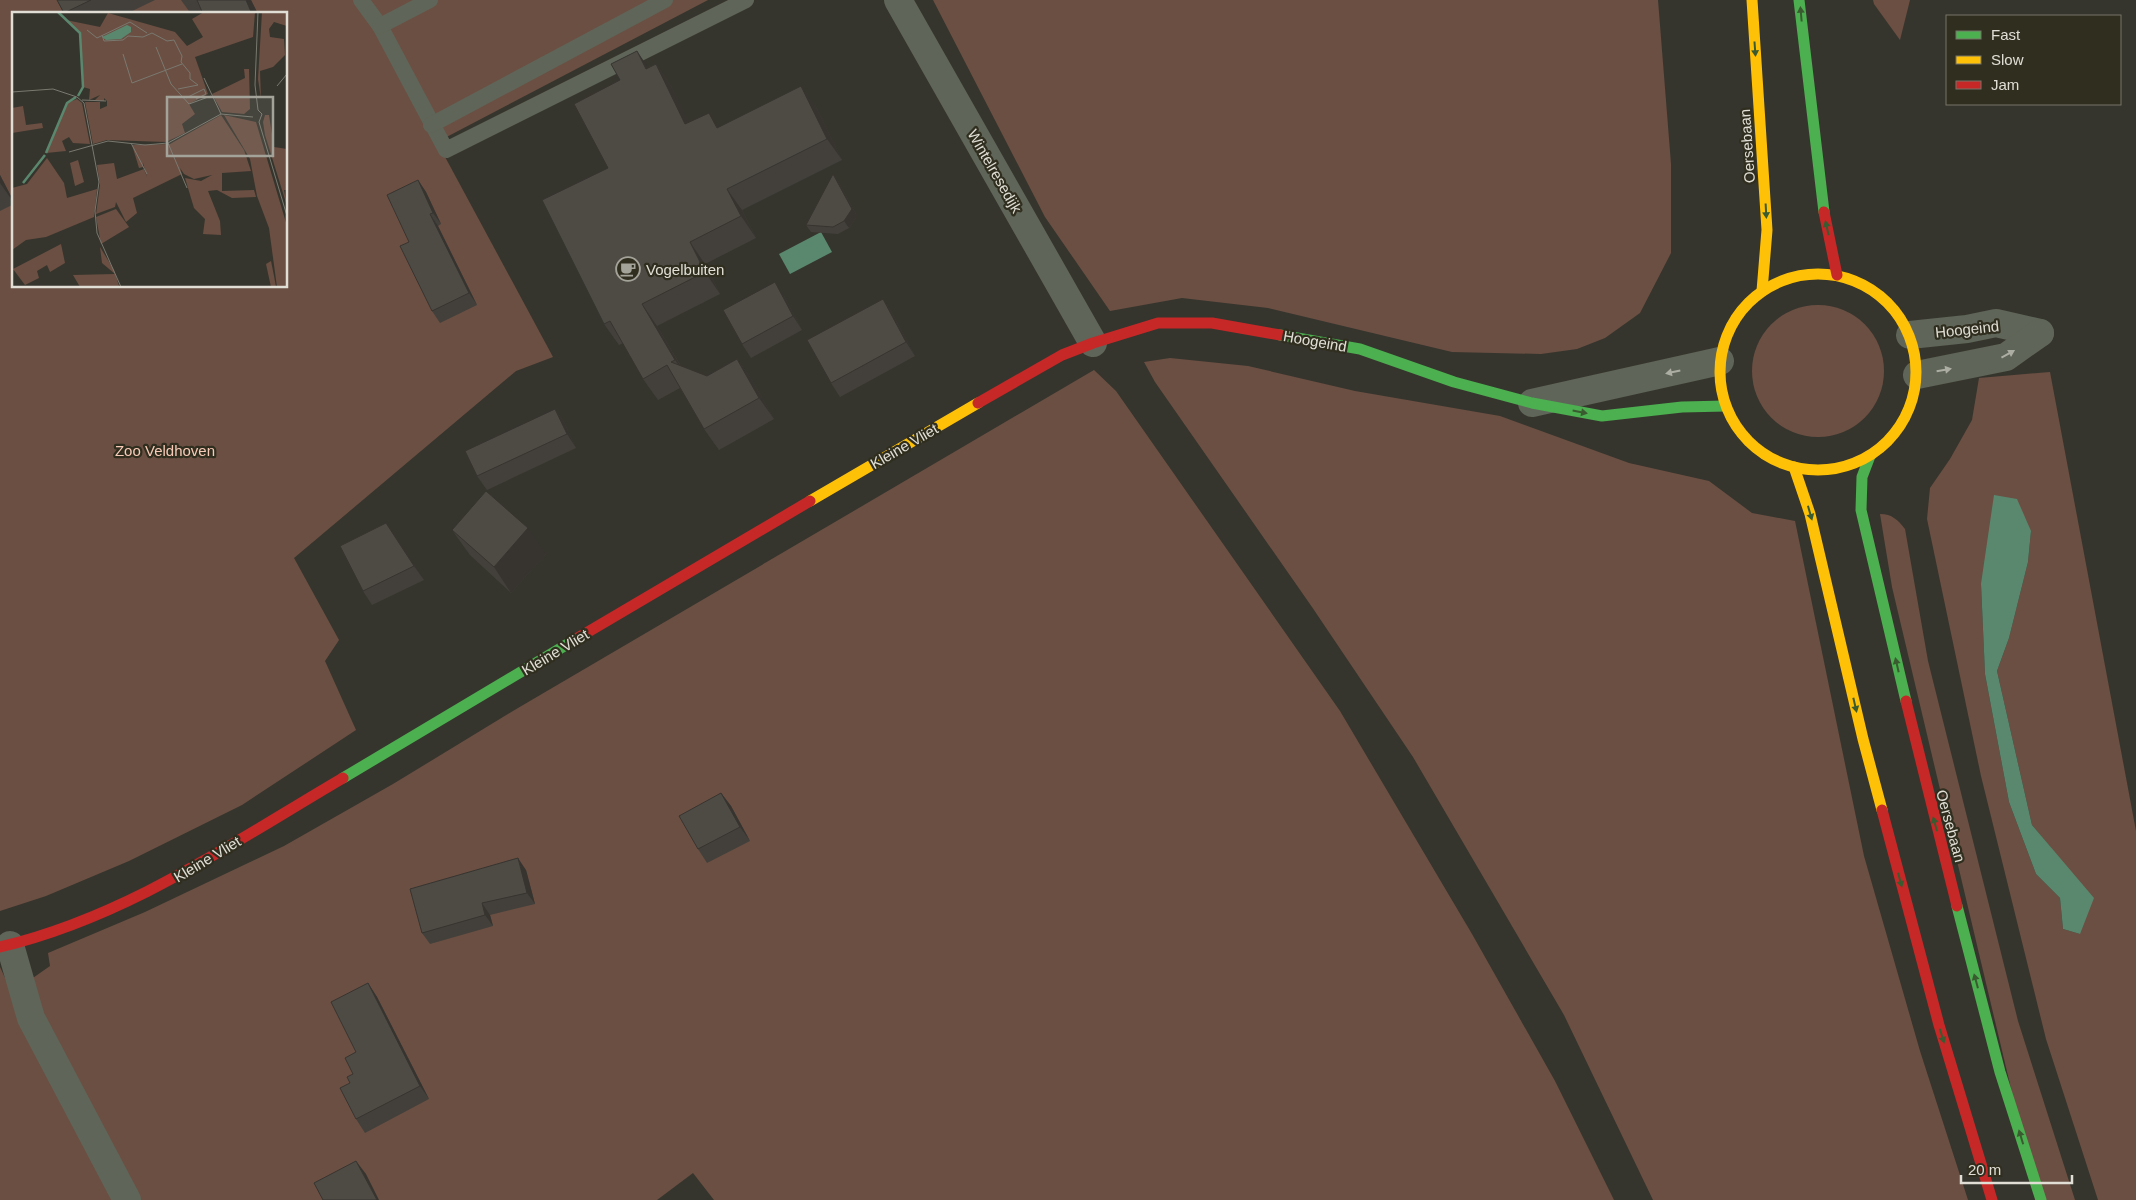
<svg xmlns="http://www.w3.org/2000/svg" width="2136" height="1200" font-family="Arial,sans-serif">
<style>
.green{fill:#6b4f43;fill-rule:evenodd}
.water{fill:#5a886f}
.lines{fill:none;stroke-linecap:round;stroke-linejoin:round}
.lane{stroke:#5f6558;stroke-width:16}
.street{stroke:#5f6558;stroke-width:28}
.fast{stroke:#4caf50;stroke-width:11}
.slow{stroke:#ffc107;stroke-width:11}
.jam{stroke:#c62828;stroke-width:11}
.wall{fill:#43403b}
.shaded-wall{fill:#373430}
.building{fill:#4e4b45;stroke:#373430}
.oneway{fill:#3a5b30}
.oneway2{fill:#acaea3}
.labels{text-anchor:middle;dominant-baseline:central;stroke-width:4.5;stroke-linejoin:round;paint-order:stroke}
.street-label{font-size:15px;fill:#e0ded5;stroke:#302e1f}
.poi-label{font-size:15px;fill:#e0ded5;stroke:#302e1f;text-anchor:start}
.park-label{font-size:15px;fill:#f8cab8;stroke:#302e1f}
.inset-river{fill:none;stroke:#5a886f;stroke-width:2.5}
.inset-road{fill:none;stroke:#7a7970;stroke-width:1}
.view{fill:#a4a39a;fill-opacity:0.15;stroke:#a4a39a;stroke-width:2.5}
.inset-edge{fill:none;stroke:#e0ded5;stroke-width:2.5}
</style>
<rect width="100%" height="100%" fill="#36352d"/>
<!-- green -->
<g class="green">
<path d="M0,0H708L437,142L553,357L516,371L294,558L339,640L325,661L356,730L242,805L129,861L46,896L0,911ZM14,14H286V286H14Z"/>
<path d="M933,0H1658L1671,164V253L1640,313L1605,338L1577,349L1541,354L1452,352L1268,308L1182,298L1110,311L1045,217Z"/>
<path d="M1873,0H1910L1900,40L1874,4Z"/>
<circle cx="1818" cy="371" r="66"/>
<path d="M1170,358L1248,366L1355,391L1500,416L1629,463L1709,481L1752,513L1795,521L1864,856L1920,1051L1968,1200H1653L1564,1015L1413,757L1312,607L1155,382L1144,362Z"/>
<path d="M1094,370L1116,391L1340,711L1472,934L1555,1081L1614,1200H714L693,1173L657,1200H138L35,1021L30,980L50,966L48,953L145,912L284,846L393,784L518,708Z"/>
<path d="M2050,372L2136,831V1200H2098L2046,1039L1981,776L1927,519L1930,488L1950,459L1972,420L1979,378ZM2031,531L2028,562L2009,638L1997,671L2032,825L2052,849L2080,934L2063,929L2060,898L2036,874L2009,802L1985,674L1981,584Z"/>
<path d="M1880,514C1892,514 1898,520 1905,529L1928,661L2018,1021L2075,1200H2046L2014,1101L1892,587Z"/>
<path d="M0,967L21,1013L118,1200H0Z"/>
</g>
<!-- water -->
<g class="water">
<path d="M821,232L832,252L790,274L779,254Z"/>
<path d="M1994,495L2017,499L2031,531L2028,562L2009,638L1997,671L2032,825L2094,898L2080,934L2063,929L2060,898L2036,874L2009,802L1985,674L1981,584Z"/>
</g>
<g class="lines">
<!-- lane -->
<g class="lane">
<path d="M361,0L380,26L446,150L746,0"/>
<path d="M380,26L430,0"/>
<path d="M431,125L665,0"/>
</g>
<!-- street -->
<g class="street">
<path d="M898,0L1093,343"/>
<path d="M1910,335L1967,329L1996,323L2040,333"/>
<path d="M1917,375L2006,357L2040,333"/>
<path d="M1532,403L1720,361"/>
<path d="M10,945L31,1018L127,1200"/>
</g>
<!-- fast -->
<g class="fast">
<path d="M1799,0L1824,212"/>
<path d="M1280,335L1360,349L1454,382L1532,403L1602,416L1682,407L1726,406"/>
<path d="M1870,456L1862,477L1861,510L1906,701"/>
<path d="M343,778L576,639"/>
<path d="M1957,906L2000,1072L2041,1200"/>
</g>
<!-- slow -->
<g class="slow">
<path d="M1752,0L1767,230L1762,291"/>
<circle cx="1818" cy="372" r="98"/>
<path d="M1794,467L1810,514L1863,739L1882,810"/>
<path d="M810,501L978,403"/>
</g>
<!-- jam -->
<g class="jam">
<path d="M1824,212L1837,275"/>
<path d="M978,403L1062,355L1093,343L1158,323H1212L1280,335"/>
<path d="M576,639L810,501"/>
<path d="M1906,701L1957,906"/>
<path d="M1882,810L1939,1025L1992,1200"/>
<path d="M0,947C127,917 232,843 343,778"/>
</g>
</g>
<!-- wall -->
<g class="wall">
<path d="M57,0H155L126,14H64Z"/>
<path d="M181,0H251L258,14H191Z"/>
<path d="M656,64L671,86L688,122L719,127L816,107L842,160L742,210L756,238L705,264L720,294L657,326L681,366L707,376L737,359L752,380L774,419L719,450L704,429L680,388L658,400L643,379L623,343L619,345L604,324L649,67Z"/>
<path d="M0,175L14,202V204L0,211Z"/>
<path d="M418,180L426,192L441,224L438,226L477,305L440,323L432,311L409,242Z"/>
<path d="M838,181L857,216L849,228L838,234L811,232L806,225Z"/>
<path d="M784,296L802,330L751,358L742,344Z"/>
<path d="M883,299L892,313L915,356L840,397L831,383Z"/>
<path d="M555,409L564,422L576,448L487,490L477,476Z"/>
<path d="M386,523L424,580L372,605L363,591Z"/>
<path d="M452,530L546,554L511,593L470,555Z"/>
<path d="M721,793L731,806L750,841L707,863L698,849Z"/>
<path d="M526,870L535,904L490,915L493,926L430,944L422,933Z"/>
<path d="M368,983L377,997L429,1099L365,1133L356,1119L350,1083L353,1074L356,1052Z"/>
</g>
<!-- shaded-wall -->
<g class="shaded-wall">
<path d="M246,0H251L258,14H252Z"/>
<path d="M637,51L652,73L646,69Z"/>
<path d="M656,64L671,86L700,145L685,124Z"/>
<path d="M801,86L816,107L842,160L827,139Z"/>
<path d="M709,113L724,134L717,128Z"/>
<path d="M833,174L838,181L857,216L849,228L844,221Z"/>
<path d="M0,175L14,202V203L0,183Z"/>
<path d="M418,180L426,192L441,224L433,213Z"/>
<path d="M727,189L742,210L756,238L741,216Z"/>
<path d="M430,214L438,226L477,305L469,293Z"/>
<path d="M690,242L705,264L720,294L705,272Z"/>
<path d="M775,282L784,296L802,330L793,316Z"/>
<path d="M883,299L892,313L915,356L906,342Z"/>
<path d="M642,304L657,326L690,382L675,360Z"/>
<path d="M737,359L752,380L774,419L759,398Z"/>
<path d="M555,409L564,422L576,448L567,434Z"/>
<path d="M386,523L396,536L424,580L414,566Z"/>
<path d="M528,528L546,554L511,593L494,567Z"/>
<path d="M721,793L731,806L750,841L740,827Z"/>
<path d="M518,858L526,870L535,904L527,893Z"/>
<path d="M482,903L490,915L493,926L485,915Z"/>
<path d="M368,983L377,997L429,1099L420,1086Z"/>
<path d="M356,1161L366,1174L379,1200H377Z"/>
</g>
<!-- building -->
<g class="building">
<path d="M57,0H91L64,13Z"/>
<path d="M197,0H246L252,14H203Z"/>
<path d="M637,51L646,69L656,64L685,124L709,113L717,128L801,86L827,139L727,189L741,216L690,242L705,272L642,304L675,360L671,362L707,376L737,359L759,398L704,429L667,365L643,379L610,321L604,324L542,200L608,168L574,104L620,80L611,64Z"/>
<path d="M833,174L852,209L844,221L833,227L806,225Z"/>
<path d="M418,180L433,213L430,214L469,293L432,311L400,246L409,242L387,195Z"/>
<path d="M775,282L793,316L742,344L723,310Z"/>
<path d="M883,299L906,342L831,383L807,340Z"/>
<path d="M555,409L567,434L477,476L465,451Z"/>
<path d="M486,491L528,528L494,567L452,530Z"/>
<path d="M386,523L414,566L363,591L340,546Z"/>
<path d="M721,793L740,827L698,849L679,816Z"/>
<path d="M518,858L527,893L482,903L485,915L422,933L410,889Z"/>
<path d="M368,983L420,1086L356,1119L340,1088L350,1083L347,1077L353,1074L345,1058L356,1052L331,1002Z"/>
<path d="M356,1161L377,1200H323L314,1183Z"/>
</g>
<!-- one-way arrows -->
<defs><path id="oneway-solid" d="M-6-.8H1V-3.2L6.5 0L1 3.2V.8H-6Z" transform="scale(1.25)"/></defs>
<g class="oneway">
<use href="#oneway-solid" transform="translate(1801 14) rotate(-95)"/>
<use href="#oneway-solid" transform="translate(1755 49) rotate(86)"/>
<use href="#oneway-solid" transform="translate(1766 211) rotate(87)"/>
<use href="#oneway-solid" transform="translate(1827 228) rotate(-103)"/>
<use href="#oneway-solid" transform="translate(1580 412) rotate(11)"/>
<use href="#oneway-solid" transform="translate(1810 513) rotate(74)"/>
<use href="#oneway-solid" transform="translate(1897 665) rotate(-103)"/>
<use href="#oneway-solid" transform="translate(1855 705) rotate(77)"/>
<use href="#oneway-solid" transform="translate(1935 824) rotate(-105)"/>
<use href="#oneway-solid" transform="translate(1900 880) rotate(75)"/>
<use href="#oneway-solid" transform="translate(1976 981) rotate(-105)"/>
<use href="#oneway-solid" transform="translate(1942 1036) rotate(73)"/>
<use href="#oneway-solid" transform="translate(2021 1137) rotate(-107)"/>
</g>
<g class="oneway2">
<use href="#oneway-solid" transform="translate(2008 354) rotate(-29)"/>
<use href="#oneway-solid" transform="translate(1944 370) rotate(-10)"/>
<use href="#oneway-solid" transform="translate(1673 372) rotate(168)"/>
</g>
<!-- icons -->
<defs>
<g id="cafe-ring" transform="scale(1.25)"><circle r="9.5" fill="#302e1f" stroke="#a4a39a" stroke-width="1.5"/><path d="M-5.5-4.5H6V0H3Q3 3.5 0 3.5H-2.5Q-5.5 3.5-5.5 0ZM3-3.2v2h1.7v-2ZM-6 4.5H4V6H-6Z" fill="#a4a39a"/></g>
</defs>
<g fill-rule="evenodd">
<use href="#cafe-ring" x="628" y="269"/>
</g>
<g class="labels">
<!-- street labels -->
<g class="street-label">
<text transform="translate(1747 146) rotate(-94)">Oersebaan</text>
<text transform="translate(995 171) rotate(60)">Wintelresedijk</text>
<text transform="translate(1967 329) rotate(-6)">Hoogeind</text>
<text transform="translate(1315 341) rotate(10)">Hoogeind</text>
<text transform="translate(904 446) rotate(-30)">Kleine Vliet</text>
<text transform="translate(555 652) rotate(-31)">Kleine Vliet</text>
<text transform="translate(1951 826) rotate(75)">Oersebaan</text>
<text transform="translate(207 859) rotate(-31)">Kleine Vliet</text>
</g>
<!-- poi labels -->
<g class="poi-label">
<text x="646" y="269">Vogelbuiten</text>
</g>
<!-- park labels -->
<g class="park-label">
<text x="165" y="450">Zoo Veldhoven</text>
</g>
</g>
<!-- overview -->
<g transform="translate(12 12)">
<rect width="275" height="275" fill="#36352d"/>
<path d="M192,0H243L241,25L183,45L196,82L177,92L183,102L170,112L173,121L154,130L95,128L81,132L73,90H88V97L95,94V89L92,86V89H82L88,83L77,88L78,77L71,75L68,21L54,8L88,15L96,1L163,20L175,34L191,25L180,7ZM250,0H275V14L262,10L257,17L258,25L272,27L273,43L261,55L248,59L249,87L246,67ZM232,57H237L238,97L232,102L210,100L200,82L233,66ZM65,87L70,91L78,132L61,131L57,125L50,129L54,139L34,141L55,91ZM11,94L14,113L30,111L31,116L0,121V96ZM209,103L232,138L239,159L210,161V179L242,178L244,185L220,186L205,178L196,179L208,209L209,223L191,222L193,207L182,196L173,166L189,169L200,163L182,167L172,162L168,156L170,162L121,186L125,201L114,210L104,190L103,195L84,202L88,173L85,153L102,151L105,167L132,157L135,165L131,151V155L127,156L120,133L158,132ZM212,103L244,110L275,214V275H265L257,216L245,184L238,147ZM253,103H257L262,135L275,137V178H272L275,194L253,123L251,110ZM35,146L52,171L55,186L85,177L82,205L34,225L14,228L0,238V176L15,172ZM66,148L72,170L63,174L58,151ZM104,197L117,215L89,232L84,205ZM49,232L53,251L38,260L35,253L25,259L27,266L13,273L1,257ZM88,235L102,258L107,274L68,275L61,263L103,262L90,251ZM259,249L262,264L264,275H259L254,252Z" fill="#6b4f43"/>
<path d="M115,13L119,15V20L109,27L94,28L90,25Z" fill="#5a886f"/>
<path class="inset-river" d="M46,0L68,21L71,75L66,84M34,141L55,91L64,85M11,171L33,143"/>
<path class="inset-road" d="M246,0L243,73L246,98L250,102L247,110L275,204M75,18L85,26L118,10L135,21M90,23L92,29L111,28L116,24L131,25L140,21L155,29L162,28L170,44L169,50L178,61V67L186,73L166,77M144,35L159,72L177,92L199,84M111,42L120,71L170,52M192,66L209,102M265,74L275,62M0,80L41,77L65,85L72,91L87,170L83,199L85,221L109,275M174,86L192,77L194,82L184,87M70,88L94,89M119,131L135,162M156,131L175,176M57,140L96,129L133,133L156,131L209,102L241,105"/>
<path class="view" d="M155,85H261V144H155Z"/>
<rect width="275" height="275" class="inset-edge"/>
</g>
<!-- legend -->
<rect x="1946" y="15" width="175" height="90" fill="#302e1f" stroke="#767468"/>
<rect x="1956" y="31" width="25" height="8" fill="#4caf50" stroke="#767468"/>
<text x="1991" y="40" font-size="15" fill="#e0ded5">Fast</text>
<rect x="1956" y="56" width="25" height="8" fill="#ffc107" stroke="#767468"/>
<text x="1991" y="65" font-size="15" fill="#e0ded5">Slow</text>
<rect x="1956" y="81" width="25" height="8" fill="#c62828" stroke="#767468"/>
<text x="1991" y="90" font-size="15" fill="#e0ded5">Jam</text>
<!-- scale -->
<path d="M1961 1175v8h111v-8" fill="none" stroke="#e0ded5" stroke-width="2.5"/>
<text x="1968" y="1175" font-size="15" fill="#e0ded5" stroke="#302e1f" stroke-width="4" paint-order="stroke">20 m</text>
</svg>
